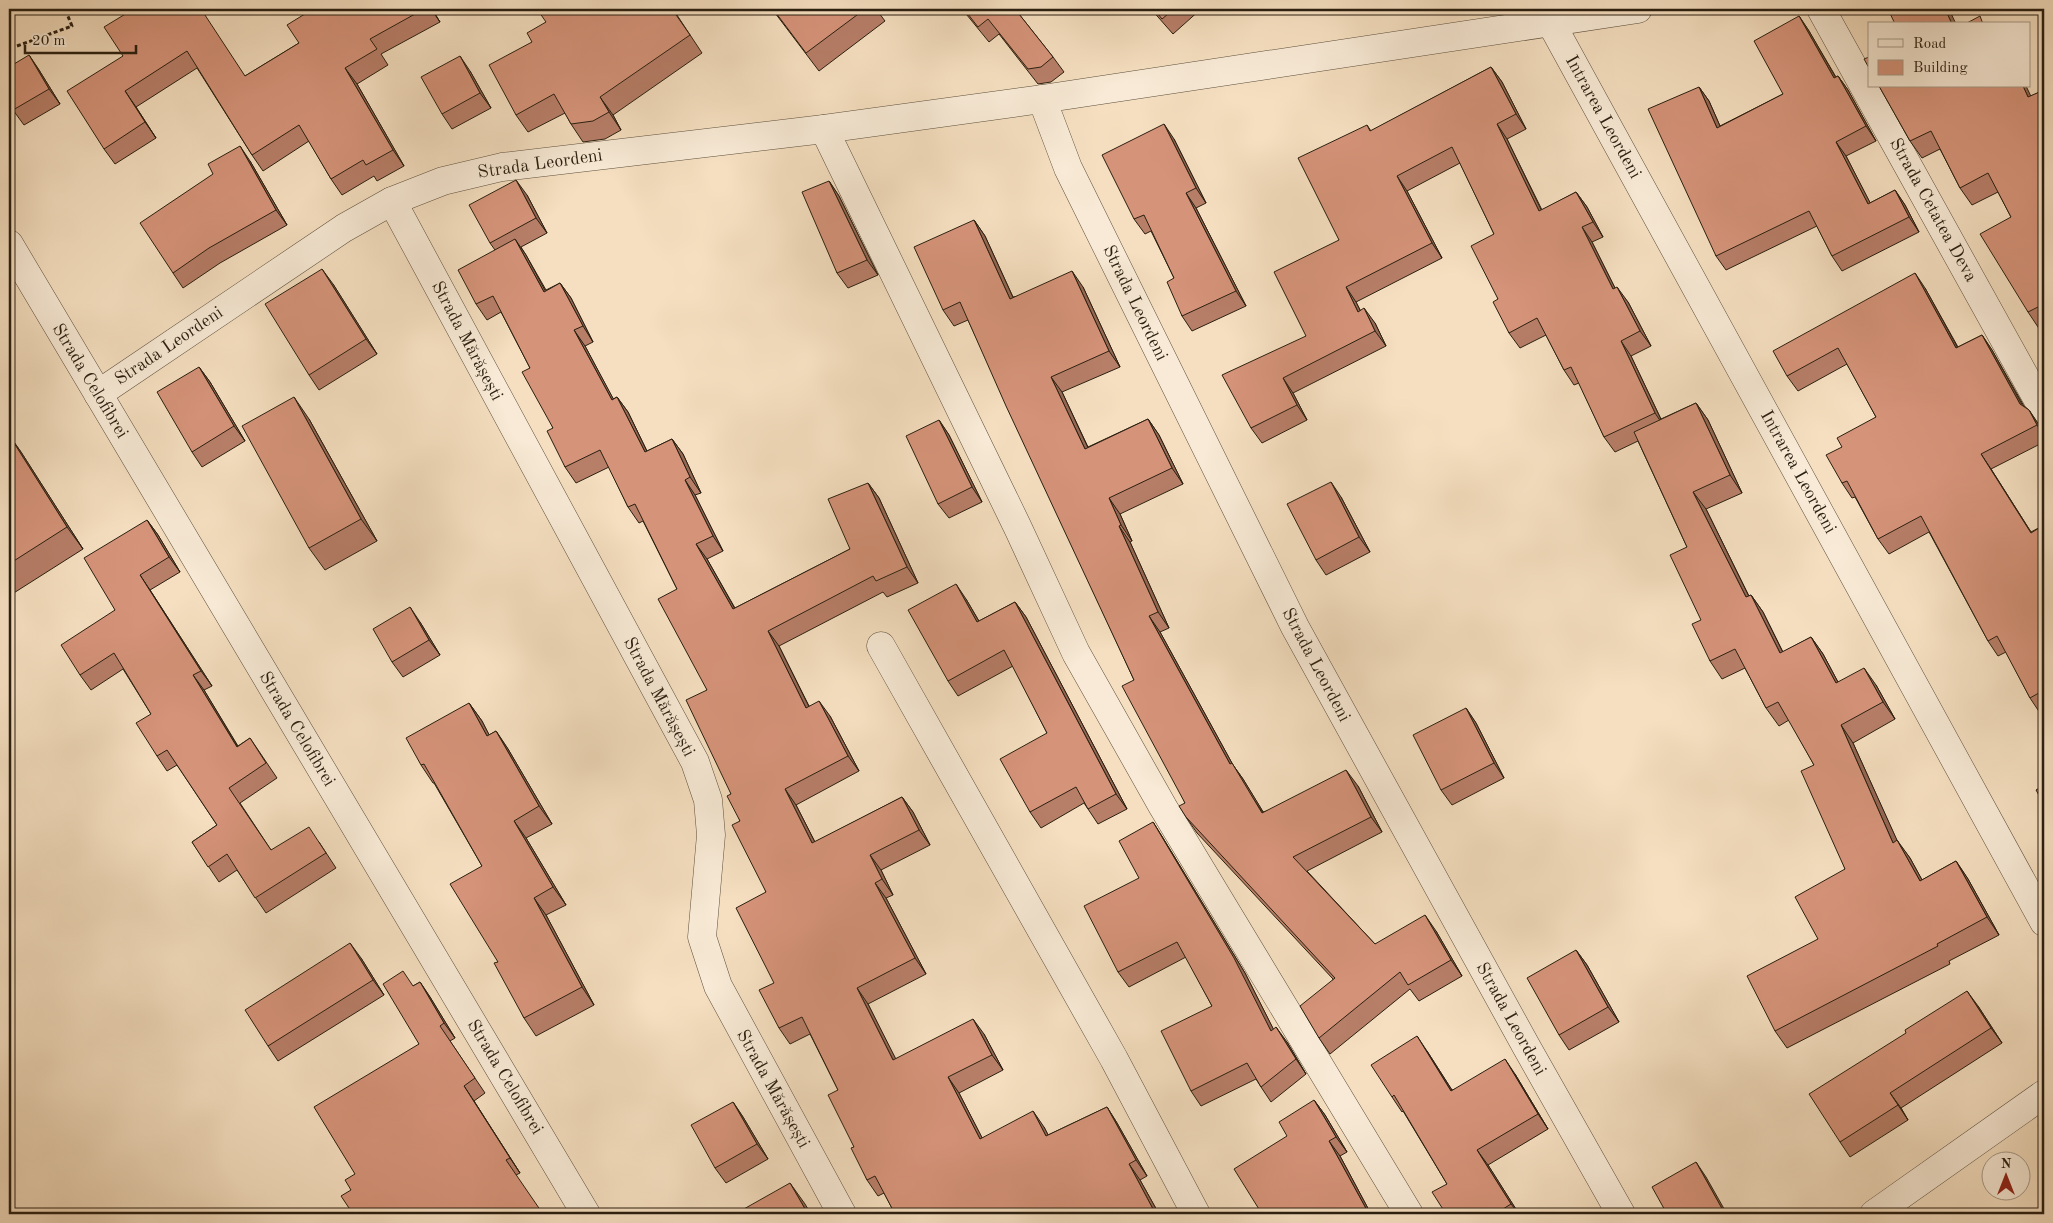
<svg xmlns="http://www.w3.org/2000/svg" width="2053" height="1223" font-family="'Old Standard TT',serif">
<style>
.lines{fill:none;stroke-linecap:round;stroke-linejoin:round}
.minor-casing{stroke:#5d4f3c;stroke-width:29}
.path{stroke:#2a1f10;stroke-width:3;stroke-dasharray:4 2.5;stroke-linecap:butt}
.minor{stroke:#f8ead6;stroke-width:28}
.wall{fill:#b77e68;stroke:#2a1f10}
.shaded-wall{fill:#956755;stroke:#2a1f10}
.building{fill:#d59379;stroke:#2a1f10}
.labels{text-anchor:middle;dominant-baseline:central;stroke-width:4;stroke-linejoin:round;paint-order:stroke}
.street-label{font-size:18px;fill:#2a1f10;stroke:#f8ead6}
</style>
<rect width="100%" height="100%" fill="#f5dfc0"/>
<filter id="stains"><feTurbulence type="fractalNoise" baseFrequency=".004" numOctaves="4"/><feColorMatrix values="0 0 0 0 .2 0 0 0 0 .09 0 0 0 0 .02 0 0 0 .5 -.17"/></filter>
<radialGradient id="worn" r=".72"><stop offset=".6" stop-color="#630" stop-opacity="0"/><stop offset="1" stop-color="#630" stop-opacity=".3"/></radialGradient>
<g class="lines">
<!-- minor casing -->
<g class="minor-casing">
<g id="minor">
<path d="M1821,9L2044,411"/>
<path d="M1551,23L2044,922"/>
<path d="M1042,99L1068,168L1295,627L1526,1046L1621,1214"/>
<path d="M824,129L1018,528L1076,653L1163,807L1409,1214"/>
<path d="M392,201L695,762L708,800L711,835L702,937L718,986L842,1214"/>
<path d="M9,244L586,1214"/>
<path d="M98,394L344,228L392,201L443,181L502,167L824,129L1042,99L1638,9"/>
<path d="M881,646L1114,1059L1196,1214"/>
<path d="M1874,1214L2044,1094"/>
</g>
</g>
<!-- path -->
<path class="path" d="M17,46L72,26L65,9"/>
<!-- minor -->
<use href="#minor" class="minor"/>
</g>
<!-- wall -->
<g class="wall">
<path d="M306,9H432L440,22L381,54L388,65L357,84L404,166L377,181L374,176L342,195L331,179L309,141L263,171L252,155L197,68L136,107L156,138L115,164L104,149L123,56L134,13L245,76L299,43L308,12Z"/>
<path d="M673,9L702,53L613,115L621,130L605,139L583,142L571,124L565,113L528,132L516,115L532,42L546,22Z"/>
<path d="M772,9H876L885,21L819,71Z"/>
<path d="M962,9H1015L1053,57L1064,72L1051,82L1038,84L999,34L989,42Z"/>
<path d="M1151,9H1201L1173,34Z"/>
<path d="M1799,16L1809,31L1836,77L1838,76L1848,90L1876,141L1846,156L1870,203L1895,190L1905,205L1919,232L1842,271L1832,256L1817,226L1726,270L1716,256L1699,87L1709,101L1720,126L1783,94Z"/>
<path d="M29,55L39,70L60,104L24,125L13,110Z"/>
<path d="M1491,67L1502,82L1526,129L1507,139L1542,210L1576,192L1587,207L1603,237L1592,242L1615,288L1628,302L1651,346L1631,356L1661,419L1696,403L1708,420L1742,493L1706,509L1749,596L1751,595L1763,612L1783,652L1811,637L1823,654L1838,682L1876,685L1895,719L1853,743L1897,841L1910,858L1922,880L1956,861L1968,879L1999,935L1949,961L1950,964L1787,1048L1775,1031L1818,939L1845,869L1814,765L1789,720L1779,726L1766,708L1745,668L1722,679L1710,661L1687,547L1638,441L1615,452L1604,437L1579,383L1574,385L1564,370L1546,335L1520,348L1509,333L1498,299L1494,234L1460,163L1407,191L1442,258L1356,302L1360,310L1375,323L1386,346L1293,393L1307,420L1262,443L1251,428L1306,336L1339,240L1367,125L1371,131Z"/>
<path d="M470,71L491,108L452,129L442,114Z"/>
<path d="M1879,86L2031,96L2044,90V328L2040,330L2028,312L2011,217L1998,192L1972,205L1960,188L1940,149L1922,158L1910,141Z"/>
<path d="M1174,139L1206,203L1196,208L1246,306L1192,331L1182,316L1174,278L1151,231L1145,234L1134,219Z"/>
<path d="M250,161L287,225L220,263L183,288L173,273Z"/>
<path d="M829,181L839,196L878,275L848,288L837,273Z"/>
<path d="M527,195L547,233L521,247L526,255L546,290L560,283L571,298L593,342L585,346L613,399L617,397L628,412L647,451L672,439L683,454L701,493L695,495L723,551L707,559L735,608L850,549L868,483L879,498L918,583L887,597L883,592L779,646L809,706L830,716L859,771L796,805L815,842L902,797L913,812L930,845L881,870L893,895L886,898L926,974L868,1004L895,1059L984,1034L1003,1070L959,1093L982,1138L1044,1127L1048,1135L1107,1107L1117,1123L1147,1176L1140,1180L1159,1214H895L884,1193L878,1196L867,1180L854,1147L838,1090L810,1034L790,1044L779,1028L766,892L740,821L731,794L707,690L677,589L643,521L639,523L628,507L609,467L576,483L565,467L553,428L530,368L501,312L487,320L476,304L495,250L490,243Z"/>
<path d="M974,220L985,236L1013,297L1083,287L1120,367L1062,392L1088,447L1148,419L1159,435L1183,484L1120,514L1132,541L1130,542L1169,628L1160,632L1233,765L1243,779L1263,812L1358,786L1382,832L1307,871L1375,944L1436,931L1462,976L1419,1001L1410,989L1330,1054L1319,1038L1333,979L1197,833L1186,817L1185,803L1134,680L968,320L954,326L943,310Z"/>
<path d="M333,284L377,354L319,390L309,375Z"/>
<path d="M1925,288L1958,347L1982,335L1992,350L2024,406L2029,410L2039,425L2044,435V442L1991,469L2031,532L2044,525V711L2040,713L2030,698L2006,652L1998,656L1988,641L1929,532L1889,554L1878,539L1855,497L1852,498L1842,483V447L1876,417L1847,364L1798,391L1787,376Z"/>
<path d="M199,367L210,382L245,441L202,467L192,452Z"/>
<path d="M309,419L377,541L325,570L309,548Z"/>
<path d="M939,420L949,435L982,502L949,518L938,504Z"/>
<path d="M9,435L21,452L83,549L9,596Z"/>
<path d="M1341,497L1370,552L1326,575L1316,560Z"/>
<path d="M147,520L158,535L180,572L150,590L212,686L204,690L238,746L250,738L277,778L240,803L271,850L319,842L336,868L266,913L237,870L219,882L192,842L217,825L177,765L167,771L157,756L151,714L123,669L91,690L80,675L115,610Z"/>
<path d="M966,599L979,621L1015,602L1026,617L1127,809L1098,824L1084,803L1041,828L1030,812L1047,733L1013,666L958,696L948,681Z"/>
<path d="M420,622L440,655L403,677L392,662Z"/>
<path d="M469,703L482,721L489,735L496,731L508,749L552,824L526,838L566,905L546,915L594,1005L536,1036L524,1018L498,962L482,866L434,783H433L421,765Z"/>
<path d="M1466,708L1476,723L1504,778L1452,805L1441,790Z"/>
<path d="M1153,822L1163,838L1245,973L1273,1029L1287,1042L1306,1074L1271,1102L1261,1087L1256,1079L1201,1106L1191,1091L1212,1006L1186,957L1129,987L1118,972Z"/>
<path d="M1576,950L1587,965L1619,1022L1569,1050L1559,1035Z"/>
<path d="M361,958L384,995L278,1061L268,1046Z"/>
<path d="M420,982L430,997L455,1038L450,1041L485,1093L474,1101L520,1173L516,1175L351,1190L355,1174L419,1044L413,986Z"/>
<path d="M1978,1006L2002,1043L1901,1108L1908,1120L1850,1157L1840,1142L1906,1033Z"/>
<path d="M1427,1051L1452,1090L1515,1074L1548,1129L1488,1165L1519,1214H1446L1447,1184L1403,1111L1402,1112L1392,1097Z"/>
<path d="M1314,1100L1325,1115L1347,1152L1340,1156L1371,1214H1262Z"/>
<path d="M733,1102L743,1117L768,1159L726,1183L715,1168Z"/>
</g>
<!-- shaded-wall -->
<g class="shaded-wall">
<path d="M431,9H432L440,22Z"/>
<path d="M1945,9H1949L1956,24H1952Z"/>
<path d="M1799,16L1809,31L1844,92L1834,78Z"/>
<path d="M29,55L39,70L60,104L49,89Z"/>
<path d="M460,56L470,71L491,108L480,93Z"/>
<path d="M1491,67L1502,82L1526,129L1516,114Z"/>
<path d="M345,68L357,84L404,166L393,150Z"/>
<path d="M1838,76L1848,90L1876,141L1866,126Z"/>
<path d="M2023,86H2026L2040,115L2028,97Z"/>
<path d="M1699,87L1709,101L1727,142L1717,128Z"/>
<path d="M125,91L136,107L156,138L145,122Z"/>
<path d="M600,97L613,115L621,130L609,112Z"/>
<path d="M1164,124L1174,139L1206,203L1196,188Z"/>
<path d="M1497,124L1507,139L1549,226L1539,211Z"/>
<path d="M1836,142L1846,156L1878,218L1868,204Z"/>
<path d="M240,146L250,161L287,225L276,210Z"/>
<path d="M1397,176L1407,191L1442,258L1432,243Z"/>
<path d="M516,180L527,195L547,233L536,218Z"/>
<path d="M829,181L839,196L878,275L867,260Z"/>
<path d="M1895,190L1905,205L1919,232L1909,217Z"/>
<path d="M1576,192L1587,207L1603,237L1593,222Z"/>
<path d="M1186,193L1196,208L1246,306L1236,291Z"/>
<path d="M974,220L985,236L1021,315L1010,299Z"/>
<path d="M1582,227L1592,242L1623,304L1613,289Z"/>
<path d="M515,239L526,255L554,307L544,292Z"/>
<path d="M322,269L333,284L377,354L366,339Z"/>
<path d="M1072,271L1083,287L1120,367L1109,351Z"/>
<path d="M1915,273L1925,288L1966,363L1956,348Z"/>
<path d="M560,283L571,298L593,342L583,326Z"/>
<path d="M1346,287L1356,302L1368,326L1358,312Z"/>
<path d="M1617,287L1628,302L1651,346L1640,331Z"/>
<path d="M1364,308L1375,323L1386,346L1375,331Z"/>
<path d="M574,330L585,346L622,415L612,400Z"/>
<path d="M1982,335L1992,350L2030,419L2020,404Z"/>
<path d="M1621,341L1631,356L1665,428L1655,413Z"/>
<path d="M199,367L210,382L245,441L234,426Z"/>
<path d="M1051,377L1062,392L1096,465L1085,449Z"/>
<path d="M1283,378L1293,393L1307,420L1297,405Z"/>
<path d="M294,397L309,419L377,541L361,519Z"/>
<path d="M617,397L628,412L655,468L645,452Z"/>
<path d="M1696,403L1708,420L1742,493L1730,475Z"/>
<path d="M2029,410L2039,425L2044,436L2037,425Z"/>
<path d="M1148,419L1159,435L1183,484L1172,468Z"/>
<path d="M939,420L949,435L982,502L972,487Z"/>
<path d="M9,435L21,452L83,549L67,527Z"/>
<path d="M672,439L683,454L701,493L690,477Z"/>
<path d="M1981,454L1991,469L2041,548L2031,533Z"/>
<path d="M685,480L695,495L723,551L713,536Z"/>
<path d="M1331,482L1341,497L1370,552L1359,537Z"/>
<path d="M868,483L879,498L918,583L907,567Z"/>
<path d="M1693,492L1706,509L1758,615L1746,597Z"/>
<path d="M1109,498L1120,514L1132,541L1121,525Z"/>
<path d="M147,520L158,535L180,572L169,557Z"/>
<path d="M1119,526L1130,542L1169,628L1158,612Z"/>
<path d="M696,544L707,559L744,625L733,609Z"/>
<path d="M140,575L150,590L212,686L201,671Z"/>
<path d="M956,584L966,599L988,637L977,622Z"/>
<path d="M1751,595L1763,612L1792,671L1780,653Z"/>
<path d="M1015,602L1026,617L1127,809L1116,794Z"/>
<path d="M410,607L420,622L440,655L429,640Z"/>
<path d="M1149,616L1160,632L1233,765L1243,779L1273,828L1230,764Z"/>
<path d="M768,631L779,646L817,723L806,708Z"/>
<path d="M1811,637L1823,654L1848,701L1836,683Z"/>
<path d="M1864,668L1876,685L1895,719L1883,702Z"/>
<path d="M193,675L204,690L247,762L237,747Z"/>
<path d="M819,701L830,716L859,771L848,756Z"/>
<path d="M469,703L482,721L499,754L487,736Z"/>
<path d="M1466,708L1476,723L1504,778L1494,763Z"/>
<path d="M1841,725L1853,743L1906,860L1893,843Z"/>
<path d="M496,731L508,749L552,824L539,806Z"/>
<path d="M1346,770L1358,786L1382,832L1371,817Z"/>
<path d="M785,789L796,805L823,858L812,843Z"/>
<path d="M902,797L913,812L930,845L919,830Z"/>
<path d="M514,821L526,838L566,905L553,887Z"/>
<path d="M1153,822L1163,838L1245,973L1282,1046L1271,1031Z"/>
<path d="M1897,840L1910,858L1932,898L1920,881Z"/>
<path d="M870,855L881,870L893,895L882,879Z"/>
<path d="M1956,861L1968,879L1999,935L1987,917Z"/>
<path d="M875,883L886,898L926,974L915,958Z"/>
<path d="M534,898L546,915L594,1005L582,987Z"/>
<path d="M1425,915L1436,931L1462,976L1451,960Z"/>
<path d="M350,943L361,958L384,995L373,980Z"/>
<path d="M1576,950L1587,965L1619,1022L1608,1007Z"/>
<path d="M420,982L430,997L455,1038L444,1023Z"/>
<path d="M857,988L868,1004L904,1075L893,1060Z"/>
<path d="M1967,991L1978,1006L2002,1043L1991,1028Z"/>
<path d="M973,1019L984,1034L1003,1070L992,1055Z"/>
<path d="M1276,1027L1287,1042L1306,1074L1296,1059Z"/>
<path d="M1417,1036L1427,1051L1462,1106L1451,1091Z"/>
<path d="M1505,1059L1515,1074L1548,1129L1538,1114Z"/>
<path d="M948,1077L959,1093L991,1155L980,1139Z"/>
<path d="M464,1086L474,1101L520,1173L510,1158Z"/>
<path d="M1890,1093L1901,1108L1908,1120Z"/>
<path d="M1314,1100L1325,1115L1347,1152L1336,1137Z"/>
<path d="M733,1102L743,1117L768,1159L757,1144Z"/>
<path d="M1107,1107L1117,1123L1147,1176L1136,1160Z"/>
<path d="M1033,1111L1044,1127L1057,1152L1046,1136Z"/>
<path d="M1329,1141L1340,1156L1371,1214H1369Z"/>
<path d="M1477,1150L1488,1165L1519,1214L1511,1204Z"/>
<path d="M1696,1162L1706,1177L1727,1214H1725Z"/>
<path d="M1129,1164L1140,1180L1159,1214H1157L1153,1209Z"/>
<path d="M790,1183L805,1204L811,1214H808Z"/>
</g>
<!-- building -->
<g class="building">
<path d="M146,9H201L245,76L299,43L287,25L308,12L306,9H424L370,39L377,49L345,68L393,150L366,165L363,160L331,179L299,125L252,155L187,51L125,91L145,122L104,149L67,91L123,56L104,27L132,10L134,13Z"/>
<path d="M537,9H672L690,35L600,97L609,112L593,121L571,124L554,94L516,115L489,65L532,42L527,33L546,22Z"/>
<path d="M773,9H865L806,53Z"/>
<path d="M964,9H1015L1053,57L1041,67L1028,69L988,19L978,27Z"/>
<path d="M1154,9H1174L1162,19Z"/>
<path d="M1888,9H1945L1952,24H1895Z"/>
<path d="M1799,16L1834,78L1838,76L1866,126L1836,142L1868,204L1895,190L1909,217L1832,256L1809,211L1716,256L1648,109L1699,87L1717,128L1783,94L1754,41Z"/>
<path d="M1980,16L1983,24H1965Z"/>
<path d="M29,55L49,89L13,110L9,103V67Z"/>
<path d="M460,56L480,93L442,114L421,77Z"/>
<path d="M1869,57V68L1864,59Z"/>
<path d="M1491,67L1516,114L1497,124L1539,211L1576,192L1593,222L1582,227L1613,289L1617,287L1640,331L1621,341L1655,413L1604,437L1571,367L1564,370L1537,318L1509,333L1493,302L1498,299L1471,246L1494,234L1452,147L1397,176L1432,243L1346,287L1358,312L1364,308L1375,331L1283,378L1297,405L1251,428L1222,375L1306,336L1274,272L1339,240L1298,158L1367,125L1370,131Z"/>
<path d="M1879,86H2023L2028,97L2044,90V304L2028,312L1980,234L2011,217L1988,173L1960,188L1931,131L1910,141Z"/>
<path d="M1164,124L1196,188L1186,193L1236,291L1182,316L1167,282L1174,278L1144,215L1134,219L1102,155Z"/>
<path d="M240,146L276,210L209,248L173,273L140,223L213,174L208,164Z"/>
<path d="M516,180L536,218L490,243L469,205Z"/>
<path d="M829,181L867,260L837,273L802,192Z"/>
<path d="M974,220L1010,299L1072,271L1109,351L1051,377L1085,449L1148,419L1172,468L1109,498L1121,525L1119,526L1158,612L1149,616L1230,764L1232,763L1262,813L1346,770L1371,817L1293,857L1375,944L1425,915L1451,960L1408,985L1400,972L1319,1038L1300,1006L1335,978L1186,817L1179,806L1185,803L1122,686L1134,680L1006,406L960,302L943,310L914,247Z"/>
<path d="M515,239L544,292L560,283L583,326L574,330L612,400L617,397L645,452L672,439L690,477L685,480L713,536L696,544L733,609L850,549L828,499L868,483L907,567L876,581L873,576L768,631L806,708L819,701L848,756L785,789L812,843L902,797L919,830L870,855L882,879L875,883L915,958L857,988L893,1060L973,1019L992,1055L948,1077L980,1139L1033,1111L1046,1136L1107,1107L1136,1160L1129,1164L1153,1209L1142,1214H895L875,1176L867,1180L851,1148L854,1147L828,1095L838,1090L802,1017L779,1028L759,990L774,983L736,908L766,892L732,825L740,821L727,796L731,794L686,700L707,690L658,599L677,589L635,504L628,507L600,450L565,467L547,431L553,428L522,372L530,368L493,296L476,304L458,270Z"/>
<path d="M322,269L366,339L309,375L265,304Z"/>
<path d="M1915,273L1956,348L1982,335L2020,404L2029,410L2037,425L1981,454L2031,533L2044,525V690L2030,698L1997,636L1988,641L1921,516L1878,539L1847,481L1842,483L1826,455L1842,447L1837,438L1876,417L1838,348L1787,376L1773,351Z"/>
<path d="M199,367L234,426L192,452L157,392Z"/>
<path d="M294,397L361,519L309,548L242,426Z"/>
<path d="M1696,403L1730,475L1693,492L1746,597L1751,595L1780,653L1811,637L1836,683L1864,668L1883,702L1841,725L1893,843L1897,840L1920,881L1956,861L1987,917L1937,944L1938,946L1775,1031L1747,976L1818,939L1795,897L1845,869L1801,771L1814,765L1778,702L1766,708L1735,649L1710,661L1692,624L1701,620L1670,555L1687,547L1634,432Z"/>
<path d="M939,420L972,487L938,504L906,436Z"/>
<path d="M9,435L67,527L9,564Z"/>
<path d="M1331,482L1359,537L1316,560L1287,504Z"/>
<path d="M147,520L169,557L140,575L201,671L193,675L237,747L250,738L266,763L229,788L271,850L309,827L326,853L255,898L227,854L208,867L192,842L217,825L167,750L157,756L136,723L151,714L114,653L80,675L61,645L115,610L84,558Z"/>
<path d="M956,584L977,622L1015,602L1116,794L1088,809L1076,787L1030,812L1000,759L1047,733L1004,650L948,681L908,610Z"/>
<path d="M410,607L429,640L392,662L373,629Z"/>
<path d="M469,703L487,736L496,731L539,806L514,821L553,887L534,898L582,987L524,1018L494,963L498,962L450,884L482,866L424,764L421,765L406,738Z"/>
<path d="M1466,708L1494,763L1441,790L1413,735Z"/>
<path d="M2044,785V804L2036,790Z"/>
<path d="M1153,822L1234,958L1271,1031L1276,1027L1296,1059L1261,1087L1247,1063L1191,1091L1161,1031L1212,1006L1177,942L1118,972L1084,906L1139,878L1119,841Z"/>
<path d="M350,943L373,980L268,1046L245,1010Z"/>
<path d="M1576,950L1608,1007L1559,1035L1527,978Z"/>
<path d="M403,971L413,986L420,982L444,1023L440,1026L475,1078L464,1086L510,1158L506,1160L543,1214H353L341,1196L351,1190L345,1180L355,1174L314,1107L419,1044L383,984Z"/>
<path d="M1967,991L1991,1028L1890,1093L1898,1105L1840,1142L1809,1094L1906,1033L1905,1030Z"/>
<path d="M1417,1036L1451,1091L1505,1059L1538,1114L1477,1150L1511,1204L1495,1214H1446L1432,1192L1447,1184L1394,1095L1392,1097L1371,1065Z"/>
<path d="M1314,1100L1336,1137L1329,1141L1369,1214H1262L1234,1169L1287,1136L1279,1122Z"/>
<path d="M733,1102L757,1144L715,1168L691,1125Z"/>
<path d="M2044,1120V1134L2038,1125Z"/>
<path d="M1696,1162L1725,1214H1667L1652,1187Z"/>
<path d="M790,1183L808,1214H735Z"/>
</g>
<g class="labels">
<!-- street labels -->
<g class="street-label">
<text transform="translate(1603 117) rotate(61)">Intrarea Leordeni</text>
<text transform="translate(540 164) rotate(-8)">Strada Leordeni</text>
<text transform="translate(1933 210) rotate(61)">Strada Cetatea Deva</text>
<text transform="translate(1135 303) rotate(64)">Strada Leordeni</text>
<text transform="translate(467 341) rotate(62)">Strada Mărășești</text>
<text transform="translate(169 346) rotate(-34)">Strada Leordeni</text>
<text transform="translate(90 381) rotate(59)">Strada Celofibrei</text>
<text transform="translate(1798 472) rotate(61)">Intrarea Leordeni</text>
<text transform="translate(1316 665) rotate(62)">Strada Leordeni</text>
<text transform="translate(659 697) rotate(62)">Strada Mărășești</text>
<text transform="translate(297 729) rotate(59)">Strada Celofibrei</text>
<text transform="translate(1511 1019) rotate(61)">Strada Leordeni</text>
<text transform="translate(505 1077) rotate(59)">Strada Celofibrei</text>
<text transform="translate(773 1089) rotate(61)">Strada Mărășești</text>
</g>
</g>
<!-- margin -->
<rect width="2053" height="1223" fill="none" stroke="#f5dfc0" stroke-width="30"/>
<rect x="10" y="10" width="2033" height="1203" fill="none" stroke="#2a1f10" stroke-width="2.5"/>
<rect x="15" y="15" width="2023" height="1193" fill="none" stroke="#2a1f10"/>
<!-- legend -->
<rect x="1868" y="22" width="162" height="65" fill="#f8ead6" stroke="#a69987"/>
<rect x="1878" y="39" width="25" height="8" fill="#f8ead6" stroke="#a69987"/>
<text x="1913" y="48" font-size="15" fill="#2a1f10">Road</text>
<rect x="1878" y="60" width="25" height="15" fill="#d59379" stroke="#a69987"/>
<text x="1913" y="72" font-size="15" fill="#2a1f10">Building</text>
<!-- north arrow -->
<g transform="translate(2006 1176)"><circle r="24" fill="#f8ead6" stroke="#a69987"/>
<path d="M0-4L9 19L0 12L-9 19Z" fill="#8f2418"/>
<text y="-8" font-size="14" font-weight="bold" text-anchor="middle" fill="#2a1f10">N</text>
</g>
<!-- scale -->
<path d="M25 45v8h111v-8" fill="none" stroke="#2a1f10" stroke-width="2.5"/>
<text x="32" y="45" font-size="15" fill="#2a1f10" stroke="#f8ead6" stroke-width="4" paint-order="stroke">20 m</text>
<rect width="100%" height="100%" filter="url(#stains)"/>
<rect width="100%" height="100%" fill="url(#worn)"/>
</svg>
